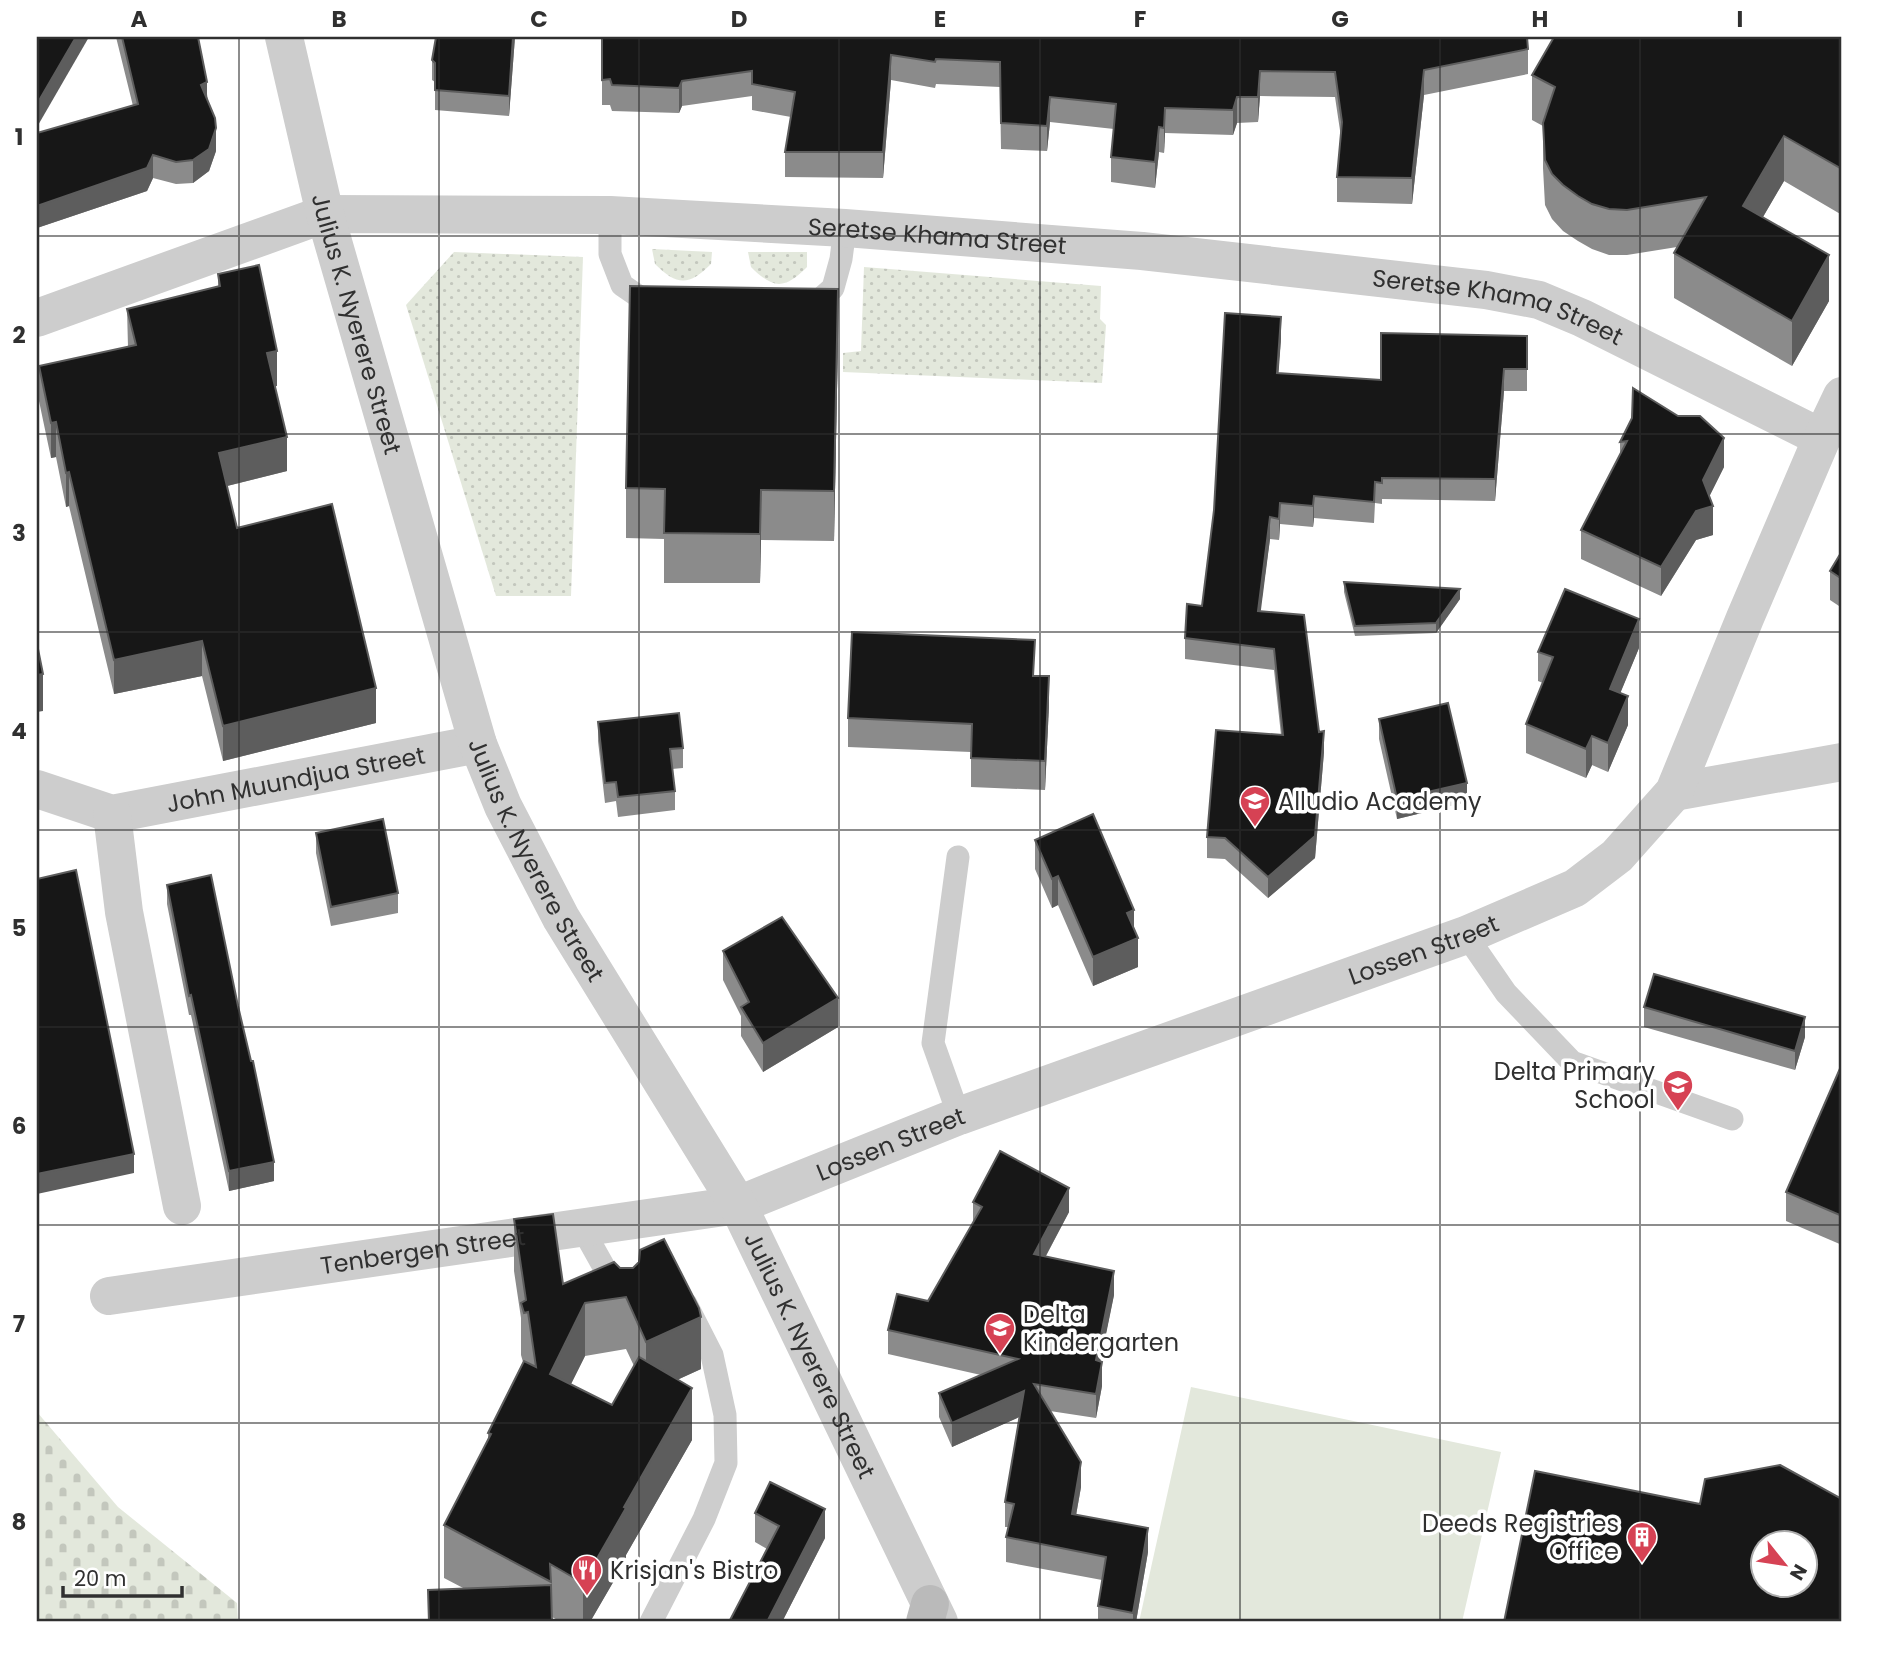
<svg xmlns="http://www.w3.org/2000/svg" width="1879" height="1659" font-family="Poppins,sans-serif">
<style>
.grass{fill:url(#grass-dots)}
.cemetery{fill:url(#cemetery-stones)}
.park{fill:#e3e8dc}
.lines{fill:none;stroke-linecap:round;stroke-linejoin:round}
.service{stroke:#cdcdcd;stroke-width:23}
.minor{stroke:#cdcdcd;stroke-width:38}
.tertiary{stroke:#cdcdcd;stroke-width:38}
.secondary{stroke:#bababa;stroke-width:38}
.wall{fill:#8b8b8b;fill-rule:evenodd}
.shaded-wall{fill:#5d5d5d}
.building{fill:#171717;stroke:#5d5d5d;stroke-width:2;fill-rule:evenodd}
.grid{fill:none;stroke:#303030;stroke-width:2;stroke-opacity:0.55}
.labels{text-anchor:middle;dominant-baseline:central;stroke-width:7;stroke-linejoin:round;paint-order:stroke}
.street-label{font-size:24px;fill:#303030;stroke:#fff}
.poi-label{font-size:24px;fill:#303030;stroke:#fff;text-anchor:start}
.neatline{fill:none;stroke:#303030;stroke-width:2.5}
.grid-label{font-size:23px;text-anchor:middle;font-weight:bold;fill:#303030}
</style>
<defs>
<pattern id="grass-dots" width="8" height="8" patternUnits="userSpaceOnUse" patternTransform="scale(1.75)"><rect width="8" height="8" fill="#e3e8dc"/><path d="M2 2h.1M6 6h.1" fill="none" stroke="#c3c7bd" stroke-width="1.8" stroke-linecap="round"/></pattern>
<pattern id="cemetery-stones" width="16" height="16" patternUnits="userSpaceOnUse" patternTransform="scale(1.75)"><rect width="16" height="16" fill="#e3e8dc"/><path d="M2 7V4a2 2 0 0 1 4 0v3zM10 15v-3a2 2 0 0 1 4 0v3z" fill="#c3c7bd"/></pattern>
</defs>
<rect width="100%" height="100%" fill="#fff"/>
<!-- grass -->
<g class="grass">
<path d="M652,249L712,252L711,264C689,286 677,286 655,264Z"/>
<path d="M454,252L583,257L571,596H496L406,305Z"/>
<path d="M748,252H807V267C785,289 774,290 751,267Z"/>
<path d="M864,267L1101,286L1100,319L1106,325L1102,383L843,372V353L861,351Z"/>
</g>
<!-- cemetery -->
<path class="cemetery" d="M37,1412L118,1507L237,1603L238,1622H37Z"/>
<!-- park -->
<path class="park" d="M1191,1387L1501,1452L1462,1622H1139Z"/>
<g class="lines">
<!-- service -->
<g class="service">
<path d="M610,215V254L622,285L654,307"/>
<path d="M808,310L833,288L841,259L845,228"/>
<path d="M958,857L933,1043L959,1116"/>
<path d="M1466,935L1506,993L1572,1062L1732,1119"/>
<path d="M581,1226L619,1294"/>
<path d="M651,1622L704,1519L726,1463L725,1415L712,1355L686,1304"/>
</g>
<!-- minor -->
<g class="minor">
<path id="s1" d="M37,318L325,214L610,215L845,228L1142,251L1486,290L1539,300L1582,318L1822,438"/>
<path id="s2" d="M37,789L112,814L478,744"/>
<path d="M1674,792L1842,762"/>
<path d="M112,814L124,912L182,1206"/>
<path id="s3" d="M109,1296L738,1205L959,1116L1466,935L1575,888L1617,856L1674,792L1745,618L1822,438L1842,396"/>
</g>
<!-- tertiary -->
<path class="tertiary" id="s4" d="M284,37L325,214L478,744L503,806L561,918L738,1205L939,1622"/>
<!-- secondary -->
<path class="secondary" d="M925,1622L930,1604"/>
</g>
<!-- wall -->
<g class="wall">
<path d="M116,37H198L216,151L209,171L193,183L176,184L153,178L147,191L37,228V133L133,106Z"/>
<path d="M436,37H515L509,116L435,110V82L432,80V60Z"/>
<path d="M602,37L1528,49V74L1424,95L1412,204L1337,202V177L1341,137L1335,97L1260,96L1258,122L1237,123L1233,135L1165,133L1164,153L1159,152L1155,188L1111,182V157L1114,129L1050,122L1047,151L1001,149L1000,87L936,84L935,88L891,80L883,178L785,177V152L791,117L752,110V96L682,106L679,113L612,111L610,105H602Z"/>
<path d="M1842,37V215L1784,181L1763,217L1829,301L1792,366L1674,298V253L1677,247L1627,255H1609L1592,249L1578,241L1563,231L1552,219L1545,205L1543,168V126L1532,120V75Z"/>
<path d="M218,274L277,386H275L287,471L227,486L237,528L376,723L223,761L202,676L114,694L69,506L66,507L56,457L51,458L39,401V366L128,347L127,309L218,287Z"/>
<path d="M1527,336V391H1504L1495,501L1382,499V504L1375,503L1374,523L1314,518L1313,527L1280,524L1279,540L1270,539L1260,611L1319,732L1324,752L1315,858L1268,898L1225,859L1207,858V837L1281,735L1274,670L1185,659V638L1202,606L1281,339L1278,373L1381,380Z"/>
<path d="M838,339L834,541L761,540L760,583H664V539L626,538V488Z"/>
<path d="M1632,418L1724,467L1709,497L1713,535L1696,540L1661,596L1581,559V530L1620,455V442Z"/>
<path d="M1842,551V608L1830,600V571Z"/>
<path d="M1344,582L1460,599L1436,633L1355,636L1344,592Z"/>
<path d="M1639,648L1620,693L1628,725L1608,772L1592,765L1586,778L1526,753V724L1543,683L1538,681V652Z"/>
<path d="M1035,676L1049,705L1045,790L971,787V752L848,747V718Z"/>
<path d="M1379,719L1467,802L1397,819L1379,739Z"/>
<path d="M598,722L683,748V768L672,769L675,791V810L618,817L616,801L605,803L598,741Z"/>
<path d="M316,833L398,893V913L331,926L316,853Z"/>
<path d="M1035,840L1134,930L1138,967L1093,986L1058,905L1052,908L1035,869Z"/>
<path d="M167,885L274,1181L229,1191L191,1015H189L167,904Z"/>
<path d="M723,951L838,1027L763,1072L741,1036V1016L723,980Z"/>
<path d="M1644,1007L1805,1037L1795,1070L1644,1027Z"/>
<path d="M1842,1064V1245L1786,1221V1192Z"/>
<path d="M973,1202L1069,1212L1046,1256L1114,1295L1100,1361L1102,1386L1096,1418L1050,1411L1081,1487L1076,1515L1148,1552L1136,1622H1098V1606L1102,1580L1006,1562V1537L1009,1527H1005V1502L1019,1417L952,1447L939,1417V1393L981,1375L888,1354V1330L928,1301L973,1223Z"/>
<path d="M514,1219L563,1284L614,1262L701,1369L677,1380L692,1440L626,1555V1560L590,1622H561L552,1617V1622H428V1590L465,1589L444,1578V1525L488,1441V1433L523,1362L521,1355V1318L514,1271ZM626,1349L634,1366L612,1405L571,1384L585,1356Z"/>
<path d="M755,1513L825,1538L782,1622H729L767,1549L755,1542Z"/>
</g>
<!-- shaded-wall -->
<g class="shaded-wall">
<path d="M76,37H89L37,127V104Z"/>
<path d="M513,37H515L509,116V96Z"/>
<path d="M891,55V80L883,178V152Z"/>
<path d="M1424,70V95L1412,204V178Z"/>
<path d="M1260,71V96L1258,122V97Z"/>
<path d="M682,81V106L679,113V88Z"/>
<path d="M207,82V105L201,85Z"/>
<path d="M1050,97V122L1047,151V126Z"/>
<path d="M1237,97V123L1233,135V110Z"/>
<path d="M1165,108V133L1164,153V128Z"/>
<path d="M1159,127V152L1155,188V162Z"/>
<path d="M216,128V151L209,171L193,183V160Z"/>
<path d="M1784,136V181L1743,251V206Z"/>
<path d="M153,155V178L147,191L37,228V206Z"/>
<path d="M1829,255V301L1792,366V321Z"/>
<path d="M838,289V339L834,541V491Z"/>
<path d="M1281,317V339L1277,395V373Z"/>
<path d="M277,351V386L267,388V353Z"/>
<path d="M1504,369V391L1495,501V479Z"/>
<path d="M56,422V457L51,458V423Z"/>
<path d="M287,437V471L219,488V453Z"/>
<path d="M1724,438V467L1703,509V480Z"/>
<path d="M69,472V506L66,507V473Z"/>
<path d="M761,490V540L760,583V534Z"/>
<path d="M1314,496V518L1313,527V506Z"/>
<path d="M1280,503V524L1279,540V519Z"/>
<path d="M1713,506V535L1696,540L1661,596V567L1696,511Z"/>
<path d="M1270,517V539L1258,633V611Z"/>
<path d="M1460,589V599L1436,633V623Z"/>
<path d="M1639,619V648L1610,718V689Z"/>
<path d="M202,641V676L114,694V660Z"/>
<path d="M43,674V711L37,712V675Z"/>
<path d="M1049,676V705L1045,790V761Z"/>
<path d="M376,688V723L223,761V726Z"/>
<path d="M1628,696V725L1608,772V743Z"/>
<path d="M1324,731V752L1315,858L1268,898V877Z"/>
<path d="M1592,736V765L1586,778V749Z"/>
<path d="M1467,783V802L1397,819V799Z"/>
<path d="M1058,876V905L1052,908V879Z"/>
<path d="M1134,910V939L1127,913Z"/>
<path d="M1138,938V967L1093,986V957Z"/>
<path d="M838,998V1027L763,1072V1043Z"/>
<path d="M1805,1017V1037L1795,1070V1051Z"/>
<path d="M134,1154V1173L37,1194V1174Z"/>
<path d="M274,1162V1181L229,1191V1171Z"/>
<path d="M1069,1188V1212L1034,1278V1254Z"/>
<path d="M1114,1271V1295L1096,1384V1360Z"/>
<path d="M585,1303V1356L550,1426V1374Z"/>
<path d="M701,1317V1369L646,1394V1342Z"/>
<path d="M1102,1362V1386L1096,1418V1394Z"/>
<path d="M692,1388V1440L626,1555V1560L590,1622H583V1583L624,1507Z"/>
<path d="M1024,1391V1415L952,1447V1423Z"/>
<path d="M1081,1462V1487L1072,1538V1514Z"/>
<path d="M825,1509V1538L782,1622H767Z"/>
<path d="M1148,1528V1552L1136,1622H1133V1613Z"/>
</g>
<!-- building -->
<g class="building">
<path d="M37,37H76L37,104Z"/>
<path d="M122,37H198L207,82L201,85L215,118L216,128L209,149L193,160L176,162L153,155L147,168L37,206V133L138,104Z"/>
<path d="M436,37H513L509,96L435,90V63L432,60Z"/>
<path d="M602,37H1527L1528,49L1424,70L1412,178L1337,177L1342,122L1335,72L1260,71L1258,97H1237L1233,110L1165,108L1164,128L1159,127L1155,162L1111,157L1116,104L1050,97L1047,126L1001,123L1000,62L936,59L935,62L891,55L883,152H785L795,92L752,84V71L682,81L679,88L612,85L610,79L602,80Z"/>
<path d="M1554,37H1842V169L1784,136L1743,206L1829,255L1792,321L1674,253L1706,197L1627,210L1609,209L1592,204L1578,196L1563,185L1552,174L1545,160L1543,123L1555,87L1532,75Z"/>
<path d="M259,265L277,351L267,353L287,437L219,453L237,528L332,504L376,688L223,726L202,641L114,660L69,472L66,473L56,422L51,423L39,366L136,345L127,309L220,286L218,274Z"/>
<path d="M630,286L838,289L834,491L761,490L760,534L664,533L665,489L626,488Z"/>
<path d="M1225,313L1281,317L1277,373L1381,380V333L1527,336V369H1504L1495,479L1382,478V483L1375,482L1374,502L1314,496L1313,506L1280,503L1279,519L1270,517L1258,611L1304,615L1319,732L1324,731L1315,836L1268,877L1225,838L1207,837L1216,730L1283,735L1274,649L1185,638L1187,604L1202,606L1214,510Z"/>
<path d="M1633,388L1678,416H1700L1724,438L1703,480L1713,506L1696,511L1661,567L1581,530L1627,441L1620,442L1632,418Z"/>
<path d="M1842,551V579L1830,571Z"/>
<path d="M1344,582L1460,589L1436,623L1355,626Z"/>
<path d="M1565,589L1639,619L1610,689L1628,696L1608,743L1592,736L1586,749L1526,724L1553,657L1538,652Z"/>
<path d="M852,632L1035,640L1033,676H1049L1045,761L971,758L972,724L848,718Z"/>
<path d="M37,644L43,674L37,675Z"/>
<path d="M1448,703L1467,783L1397,799L1379,719Z"/>
<path d="M679,713L683,748L670,749L675,791L618,797L616,782L605,783L598,722Z"/>
<path d="M1093,814L1134,910L1127,913L1138,938L1093,957L1058,876L1052,879L1035,840Z"/>
<path d="M383,819L398,893L331,907L316,833Z"/>
<path d="M76,870L134,1154L37,1174V879Z"/>
<path d="M211,875L238,1006L251,1061H253L274,1162L229,1171L191,995L189,996L167,885Z"/>
<path d="M782,917L838,998L763,1043L741,1007L749,1002L723,951Z"/>
<path d="M1654,974L1805,1017L1795,1051L1644,1007Z"/>
<path d="M1842,1064V1216L1786,1192Z"/>
<path d="M1000,1151L1069,1188L1034,1254L1114,1271L1096,1360L1102,1362L1096,1394L1034,1384L1081,1462L1072,1514L1148,1528L1133,1613L1098,1606L1106,1557L1006,1537L1014,1504L1005,1502L1024,1391L952,1423L939,1393L1018,1359L888,1330L897,1294L928,1301L982,1207L973,1202Z"/>
<path d="M553,1214L563,1284L614,1262L620,1268H633L639,1262L640,1250L664,1239L699,1308L701,1317L646,1342L626,1297L585,1303L550,1374L612,1405L639,1357L692,1388L624,1507L626,1508L583,1583L550,1564L551,1582L444,1525L491,1434L488,1433L524,1361L536,1367L528,1312L524,1313L521,1303L526,1300L514,1219Z"/>
<path d="M1780,1465L1842,1499V1622H1504L1535,1471L1700,1504L1705,1479ZM1763,1544H1805V1586H1763Z"/>
<path d="M770,1482L825,1509L767,1622H729L779,1526L755,1513Z"/>
<path d="M551,1585L552,1622H429L428,1590Z"/>
</g>
<!-- grid -->
<path class="grid" d="M239,37V1622M439,37V1622M639,37V1622M839,37V1622M1040,37V1622M1240,37V1622M1440,37V1622M1640,37V1622M37,236H1842M37,434H1842M37,632H1842M37,830H1842M37,1027H1842M37,1225H1842M37,1423H1842"/>
<!-- icons -->
<defs>
<g id="school-pin" transform="scale(1.575)"><path d="M0 17L-7.5 6A9.5 9.5 0 1 1 7.5 6Z" fill="#d64254" stroke="#fff"/><path d="M0-5L7-2L0 1L-7-2ZM-4 1L0 2.5L4 1V4Q0 6-4 4Z" fill="#fff"/></g>
<g id="building-pin" transform="scale(1.575)"><path d="M0 17L-7.5 6A9.5 9.5 0 1 1 7.5 6Z" fill="#d64254" stroke="#fff"/><path d="M-4-6H4V6H1V3H-1V6H-4ZM-2.5-4.3h1.7v1.8h-1.7ZM.8-4.3h1.7v1.8H.8ZM-2.5-1h1.7V.8h-1.7ZM.8-1h1.7V.8H.8Z" fill="#fff"/></g>
<g id="restaurant-pin" transform="scale(1.575)"><path d="M0 17L-7.5 6A9.5 9.5 0 1 1 7.5 6Z" fill="#d64254" stroke="#fff"/><path d="M-5-6h1v4h1v-4h1v4h1v-4h1v5L-1.5 .5V6h-2V.5L-5-1ZM5-6V6H3V1.5H1.5Q1.5-4 5-6Z" fill="#fff"/></g>
</defs>
<g fill-rule="evenodd">
<use href="#school-pin" x="1255" y="801"/>
<use href="#school-pin" x="1678" y="1085"/>
<use href="#school-pin" x="1000" y="1328"/>
<use href="#building-pin" x="1642" y="1537"/>
<use href="#restaurant-pin" x="587" y="1570"/>
</g>
<g class="labels">
<!-- street labels -->
<g class="street-label">
<text stroke="none"><textPath href="#s1" startOffset="919">Seretse Khama Street</textPath></text>
<text stroke="none"><textPath href="#s1" startOffset="1486">Seretse Khama Street</textPath></text>
<text stroke="none"><textPath href="#s4" startOffset="296">Julius K. Nyerere Street</textPath></text>
<text stroke="none"><textPath href="#s2" startOffset="266">John Muundjua Street</textPath></text>
<text stroke="none"><textPath href="#s4" startOffset="863">Julius K. Nyerere Street</textPath></text>
<text stroke="none"><textPath href="#s3" startOffset="1367">Lossen Street</textPath></text>
<text stroke="none"><textPath href="#s3" startOffset="800">Lossen Street</textPath></text>
<text stroke="none"><textPath href="#s3" startOffset="317">Tenbergen Street</textPath></text>
<text stroke="none"><textPath href="#s4" startOffset="1430">Julius K. Nyerere Street</textPath></text>
</g>
<!-- poi labels -->
<g class="poi-label">
<text x="1278" y="801">Alludio Academy</text>
<text x="1655" y="1071" text-anchor="end">Delta Primary<tspan x="1655" dy="28">School</tspan></text>
<text x="1023" y="1314">Delta<tspan x="1023" dy="28">Kindergarten</tspan></text>
<text x="1619" y="1523" text-anchor="end">Deeds Registries<tspan x="1619" dy="28">Office</tspan></text>
<text x="610" y="1570">Krisjan's Bistro</text>
</g>
</g>
<!-- border -->
<rect width="1879" height="1659" fill="none" stroke="#ffffff" stroke-width="77"/>
<!-- north arrow -->
<g transform="translate(1784 1564) rotate(120)"><circle r="33" fill="#ffffff" stroke="#acacac" stroke-width="2"/>
<path d="M0-5L12 26L0 18L-12 26Z" fill="#d64254"/>
<text y="-10" font-size="19" font-weight="bold" text-anchor="middle" fill="#303030">N</text>
</g>
<!-- scale -->
<path d="M63 1586v10h119v-10" fill="none" stroke="#303030" stroke-width="3.5"/>
<text x="74" y="1586" font-size="21" fill="#303030" stroke="#ffffff" stroke-width="5" paint-order="stroke">20 m</text>
<rect x="38" y="38" width="1802" height="1582" class="neatline"/>
<g class="grid-label">
<text x="139" y="27">A</text>
<text x="339" y="27">B</text>
<text x="539" y="27">C</text>
<text x="739" y="27">D</text>
<text x="940" y="27">E</text>
<text x="1140" y="27">F</text>
<text x="1340" y="27">G</text>
<text x="1540" y="27">H</text>
<text x="1740" y="27">I</text>
<text x="19" y="145">1</text>
<text x="19" y="343">2</text>
<text x="19" y="541">3</text>
<text x="19" y="739">4</text>
<text x="19" y="936">5</text>
<text x="19" y="1134">6</text>
<text x="19" y="1332">7</text>
<text x="19" y="1530">8</text>
</g>
</svg>
